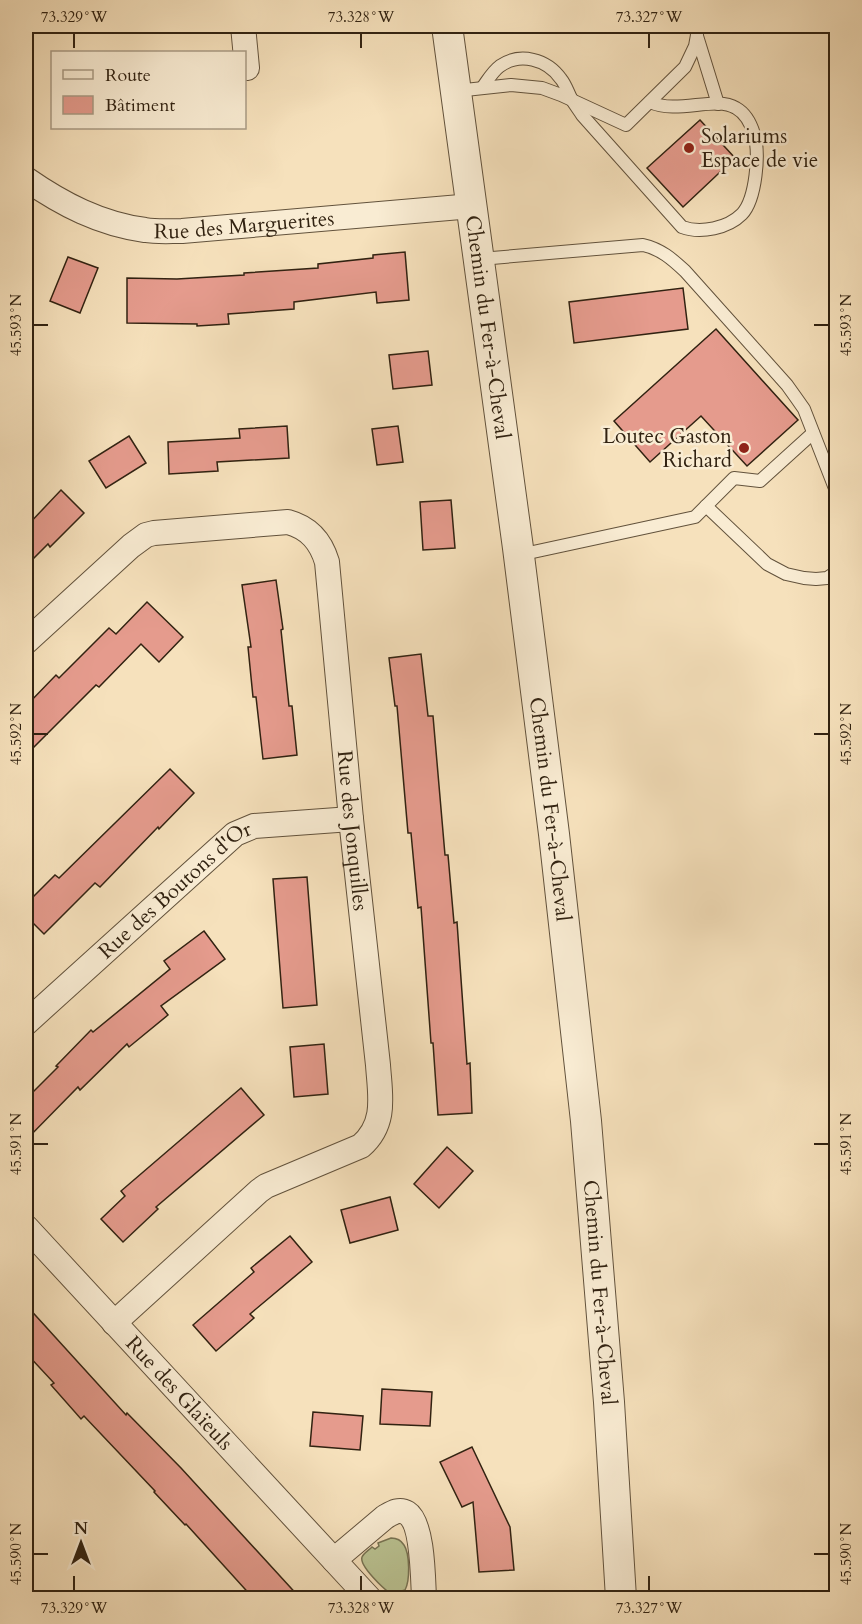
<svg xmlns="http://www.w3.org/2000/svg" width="862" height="1624" font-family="Cardo,serif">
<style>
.green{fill:#bac392;stroke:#767252;stroke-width:1.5}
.building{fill:#e59b8d;stroke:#312211;stroke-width:1.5}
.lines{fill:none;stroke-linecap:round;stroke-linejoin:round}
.service-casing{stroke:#62523c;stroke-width:14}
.minor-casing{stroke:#62523c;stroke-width:26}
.tertiary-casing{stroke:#62523c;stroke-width:32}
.service{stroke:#f9ecd3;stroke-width:12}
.minor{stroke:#f9ecd3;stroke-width:24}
.tertiary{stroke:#f9ecd3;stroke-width:30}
.ticks{fill:none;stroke:#312211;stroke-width:2}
.poi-dot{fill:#8f2418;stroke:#f9ecd3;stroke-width:2}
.labels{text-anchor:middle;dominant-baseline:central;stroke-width:5;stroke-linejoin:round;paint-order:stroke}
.poi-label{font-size:21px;fill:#312211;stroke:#f9ecd3;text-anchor:start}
.street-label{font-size:21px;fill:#312211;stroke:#f9ecd3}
.neatline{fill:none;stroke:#312211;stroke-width:2}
.ticks-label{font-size:15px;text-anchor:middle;fill:#312211}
</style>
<rect width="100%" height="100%" fill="#f6e1bc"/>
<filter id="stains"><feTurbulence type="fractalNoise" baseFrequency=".00333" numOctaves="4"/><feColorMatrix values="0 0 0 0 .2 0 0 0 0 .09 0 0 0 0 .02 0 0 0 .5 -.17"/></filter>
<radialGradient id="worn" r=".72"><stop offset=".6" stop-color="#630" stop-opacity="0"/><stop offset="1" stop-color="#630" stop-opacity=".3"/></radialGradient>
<!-- green -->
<path class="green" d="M391,1538C397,1538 401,1540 404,1545C410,1554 410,1581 405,1590L391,1594C384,1589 359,1566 362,1557C364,1553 369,1550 372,1547L375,1549L379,1546L378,1543Z"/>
<!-- building -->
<g class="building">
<path d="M700,120L735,158L683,207L647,168Z"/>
<path d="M405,252L409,300L377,303L376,292L294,302V309L228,314L229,324L197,326V324L127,323V278L177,279L244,275V273L318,268V264L373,258V255Z"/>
<path d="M68,257L98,268L80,313L50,301Z"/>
<path d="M683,288L688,329L574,343L569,302Z"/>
<path d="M716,329L798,420L747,466L701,416L650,462L614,421Z"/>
<path d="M428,351L432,385L393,389L389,355Z"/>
<path d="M287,426L289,458L217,462L218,471L169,474L168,442L240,438L239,429Z"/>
<path d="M398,426L403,462L377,465L372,429Z"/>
<path d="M129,436L146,463L106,488L89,461Z"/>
<path d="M61,490L84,513L50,547L48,544L26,566V527Z"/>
<path d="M451,500L455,548L423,550L420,502Z"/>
<path d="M276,580L283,629L281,630L289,706H292L297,755L263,759L256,697H253L248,647H251L242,585Z"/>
<path d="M147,602L183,637L159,662L141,644L99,687L96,685L26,755V706L56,675L59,678L109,628L116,634Z"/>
<path d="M421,654L428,716H433L445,855H448L454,923L457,922L467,1064L470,1063L472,1113L438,1115L433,1043H431L421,907L418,908L411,833H408L397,706H395L389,658Z"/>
<path d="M170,769L194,793L159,829L158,827L100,887L95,883L44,934L26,916V904L55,875L59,878Z"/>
<path d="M307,877L317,1005L283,1008L273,879Z"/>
<path d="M204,931L225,959L161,1006L168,1015L129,1047L127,1044L80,1090L78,1087L26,1140V1099L58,1067L56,1066L91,1030L93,1032L170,969L164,961Z"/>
<path d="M324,1044L328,1094L294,1097L290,1047Z"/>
<path d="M241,1088L264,1115L156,1207L158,1209L123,1242L101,1219L125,1196L121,1191Z"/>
<path d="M447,1147L473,1171L439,1208L414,1184Z"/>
<path d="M390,1197L398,1230L350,1243L341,1210Z"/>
<path d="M290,1236L312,1262L250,1314L254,1318L216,1351L193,1325L254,1272L251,1268Z"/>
<path d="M26,1305L126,1415L127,1413L181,1468L301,1599H254L186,1524L185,1525L154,1492L155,1491L84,1416L81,1419L51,1385L54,1383L26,1353Z"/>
<path d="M382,1389L432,1392L430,1426L380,1424Z"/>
<path d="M313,1412L363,1416L360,1450L310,1446Z"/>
<path d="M472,1447L510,1527L514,1570L479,1572L473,1502L462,1507L440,1462Z"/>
</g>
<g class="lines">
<!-- service casing -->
<g class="service-casing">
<g id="service">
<path d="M697,36L718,104"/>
<path d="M482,88C488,80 492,72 500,66C520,52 547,59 561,79C566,85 568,93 572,100C575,105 579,110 582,115L682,227C701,234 728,228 742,214C756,199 760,153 754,134C751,124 745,113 736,108C715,95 678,115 650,102"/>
<path d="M456,91L511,85L542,88L561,95L626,125L685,67L695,46L697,35L696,26"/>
<path d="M480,259L643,245C661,249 672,259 685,271L787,385L797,399L804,409L836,491"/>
<path d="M706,506L767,564L786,574L804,578L816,579L827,578L836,572"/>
<path d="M519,555L695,517L734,478L760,481L813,433"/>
</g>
</g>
<!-- minor casing -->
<g class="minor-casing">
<g id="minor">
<path d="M243,26L247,68"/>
<path id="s1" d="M26,179C62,204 100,224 145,230C157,232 170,231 182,231L472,206"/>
<path id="s2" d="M26,642L131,546L146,535L154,533L288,522C310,528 321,542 327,562L351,819L378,1065C380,1095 387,1123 361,1146L266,1186L259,1191L114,1323"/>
<path id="s3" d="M26,1023L235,834L254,826L351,819"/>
<path id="s4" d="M26,1227L369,1598"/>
<path d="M334,1560L385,1517C392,1513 399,1508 407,1513C423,1523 423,1580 424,1598"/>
</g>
</g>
<!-- tertiary casing -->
<g class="tertiary-casing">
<g id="tertiary">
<path id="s5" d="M447,26L518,548L554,834L586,1121L609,1402L621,1598"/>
</g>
</g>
<!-- service -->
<use href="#service" class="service"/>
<!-- minor -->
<use href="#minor" class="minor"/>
<!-- tertiary -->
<use href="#tertiary" class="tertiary"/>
</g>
<!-- ticks -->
<path class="ticks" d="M74,33V48M361,33V48M649,33V48M33,325H48M814,325H829M33,734H48M814,734H829M33,1144H48M814,1144H829M33,1554H48M814,1554H829M74,1576V1591M361,1576V1591M649,1576V1591"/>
<!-- markers -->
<g class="poi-dot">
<circle cx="689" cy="148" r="6"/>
<circle cx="744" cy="448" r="6"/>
</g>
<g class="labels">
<!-- poi labels -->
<g class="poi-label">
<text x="701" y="136">Solariums<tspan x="701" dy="24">Espace de vie</tspan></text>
<text x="732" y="436" text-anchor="end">Loutec Gaston<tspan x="732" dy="24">Richard</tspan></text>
</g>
<!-- street labels -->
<g class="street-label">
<text stroke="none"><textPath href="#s1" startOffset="230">Rue des Marguerites</textPath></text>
<text stroke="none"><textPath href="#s5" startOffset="304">Chemin du Fer-à-Cheval</textPath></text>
<text stroke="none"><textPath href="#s5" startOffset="790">Chemin du Fer-à-Cheval</textPath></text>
<text stroke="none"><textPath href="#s2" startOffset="632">Rue des Jonquilles</textPath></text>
<text stroke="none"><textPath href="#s3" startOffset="200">Rue des Boutons d'Or</textPath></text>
<text stroke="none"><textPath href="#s5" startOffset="1276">Chemin du Fer-à-Cheval</textPath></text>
<text stroke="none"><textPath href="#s4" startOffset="226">Rue des Glaïeuls</textPath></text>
</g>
</g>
<!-- margin -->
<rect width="862" height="1624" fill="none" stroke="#f6e1bc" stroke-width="66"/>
<!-- legend -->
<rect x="51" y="51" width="195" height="78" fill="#f9ecd3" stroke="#a99b85" stroke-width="1.5"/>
<rect x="63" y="70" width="30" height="9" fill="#f9ecd3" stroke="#a99b85" stroke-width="1.5"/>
<text x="105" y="81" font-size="18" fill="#312211">Route</text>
<rect x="63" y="96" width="30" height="18" fill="#e59b8d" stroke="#a99b85" stroke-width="1.5"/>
<text x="105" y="111" font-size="18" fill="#312211">Bâtiment</text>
<!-- north arrow -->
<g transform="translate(81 1543)" stroke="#f9ecd3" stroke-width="4.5" paint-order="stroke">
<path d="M0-4.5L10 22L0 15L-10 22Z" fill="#312211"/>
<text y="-9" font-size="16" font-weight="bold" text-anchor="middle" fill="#312211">N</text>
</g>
<rect x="33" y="33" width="796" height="1558" class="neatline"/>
<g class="ticks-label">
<text x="74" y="22">73.329°W</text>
<text x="361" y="22">73.328°W</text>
<text x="649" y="22">73.327°W</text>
<text transform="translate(16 325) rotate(-90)" y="5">45.593°N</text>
<text transform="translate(846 325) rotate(-90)" y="5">45.593°N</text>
<text transform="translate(16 734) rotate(-90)" y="5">45.592°N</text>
<text transform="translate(846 734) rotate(-90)" y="5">45.592°N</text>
<text transform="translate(16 1144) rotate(-90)" y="5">45.591°N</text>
<text transform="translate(846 1144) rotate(-90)" y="5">45.591°N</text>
<text transform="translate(16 1554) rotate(-90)" y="5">45.590°N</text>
<text transform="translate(846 1554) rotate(-90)" y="5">45.590°N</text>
<text x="74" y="1613">73.329°W</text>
<text x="361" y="1613">73.328°W</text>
<text x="649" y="1613">73.327°W</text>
</g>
<rect width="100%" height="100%" filter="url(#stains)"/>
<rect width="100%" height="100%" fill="url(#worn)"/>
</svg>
